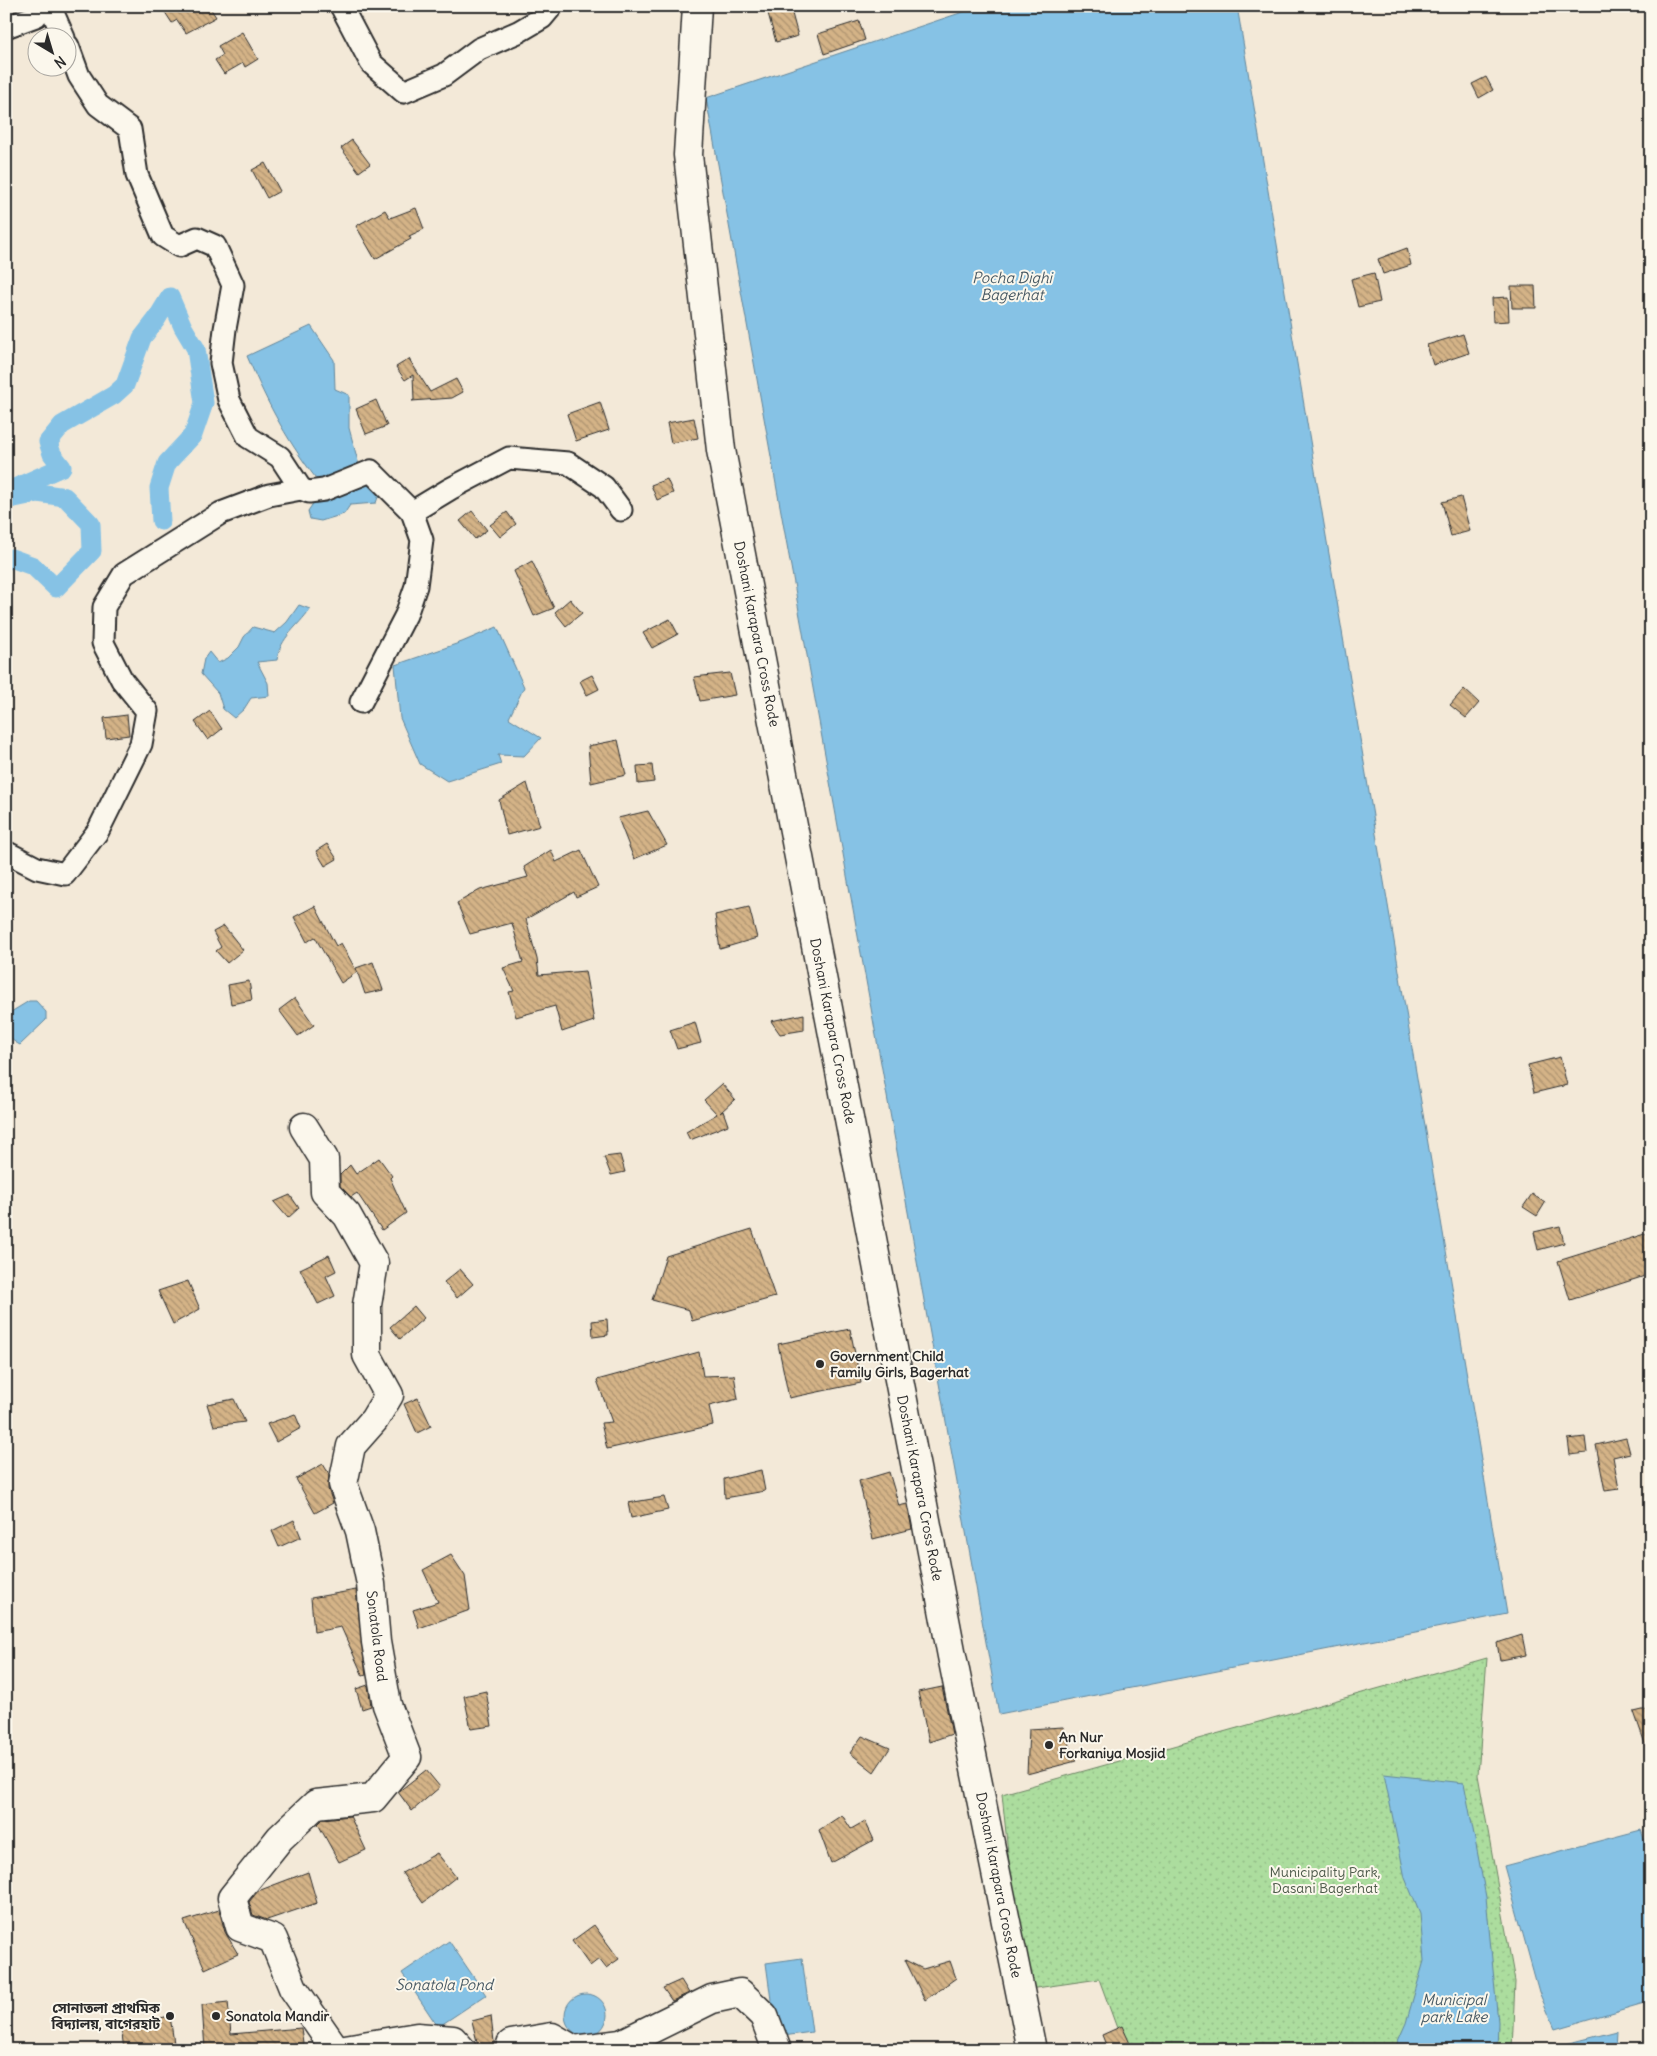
<svg xmlns="http://www.w3.org/2000/svg" width="1657" height="2056" font-family="Delius,'Noto Sans Bengali',sans-serif">
<style>
.park{fill:url(#park-dots);stroke:#6c8464}
.water{fill:#86c2e5;stroke:#62869b}
.lines{fill:none;stroke-linecap:round;stroke-linejoin:round}
.canal{stroke:#86c2e5;stroke-width:19}
.building{fill:url(#building-back-hatch);stroke:#2b2b2b}
.minor-casing{stroke:#2b2b2b;stroke-width:25}
.tertiary-casing{stroke:#2b2b2b;stroke-width:31}
.minor{stroke:#fbf7ec;stroke-width:21}
.tertiary{stroke:#fbf7ec;stroke-width:28}
.poi-dot{fill:#2b2b2b;stroke:#fbf7ec;stroke-width:2}
.labels{text-anchor:middle;dominant-baseline:central;stroke-width:4;stroke-linejoin:round;paint-order:stroke}
.street-label{font-size:14px;fill:#2b2b2b;stroke:#fbf7ec}
.poi-label{font-size:14px;font-weight:bold;fill:#2b2b2b;stroke:#fbf7ec;text-anchor:start}
.park-label{font-size:14px;fill:#4b5848;stroke:#fbf7ec}
.water-label{font-size:15px;font-style:italic;fill:#465863;stroke:#fbf7ec}
</style>
<defs>
<pattern id="park-dots" width="8" height="8" patternUnits="userSpaceOnUse" patternTransform="scale(1.25)"><rect width="8" height="8" fill="#acdd9e"/><path d="M2 2h.1M6 6h.1" fill="none" stroke="#94be88" stroke-width="1.8" stroke-linecap="round"/></pattern>
<pattern id="building-back-hatch" width="6" height="6" patternUnits="userSpaceOnUse" patternTransform="scale(1.25)"><rect width="6" height="6" fill="#d4b387"/><path d="M-1 5l2 2M0 0l6 6M5-1l2 2" fill="none" stroke="#ac926f"/></pattern>
</defs>
<rect width="100%" height="100%" fill="#f3e9d8"/>
<filter id="ink" filterUnits="userSpaceOnUse"><feTurbulence type="fractalNoise" baseFrequency=".02" numOctaves="2"/><feDisplacementMap in="SourceGraphic" scale="10" xChannelSelector="R" yChannelSelector="G"/><feConvolveMatrix kernelMatrix="1 2 1 2 8 2 1 2 1" color-interpolation-filters="sRGB"/></filter>
<g filter="url(#ink)">
<!-- park -->
<path class="park" d="M1487,1658L1478,1775L1515,1982L1512,2050H1125L1099,1979L1022,1990L1002,1794Z"/>
<!-- water -->
<g class="water">
<path d="M981,6H1237L1507,1614L999,1714L706,98Z"/>
<path d="M311,326L334,360L335,389L349,395V428L360,469L322,486C288,443 269,407 247,356Z"/>
<path d="M370,480L384,498L378,497L376,503L350,505L344,514L321,521L310,519L308,511L314,502Z"/>
<path d="M299,605L310,609C298,627 280,637 277,660L257,662L268,683L269,696L251,698L244,709L234,718L223,709L218,693L201,674L204,659L209,652L218,663L228,658L239,647L244,637L253,627L275,633L287,622Z"/>
<path d="M497,627L524,687L509,718L541,738L524,756L498,755L501,764L447,781L420,764L400,718L395,665L462,642Z"/>
<path d="M29,1001H36L46,1012V1020L20,1045C5,1037 6,1031 6,1015Z"/>
<path d="M1384,1774L1464,1783L1486,1897L1498,2022L1497,2050H1394L1406,2023L1424,1961L1420,1914L1405,1878Z"/>
<path d="M1641,1830L1651,1860V2001L1555,2029L1539,1992L1504,1866Z"/>
<path d="M449,1941L486,1995L438,2027L402,1973Z"/>
<path d="M802,1958L812,2032L776,2037L766,1963Z"/>
<circle cx="586" cy="2015" r="21"/>
<path d="M1617,2031L1616,2050H1560L1562,2045Z"/>
</g>
<g class="lines">
<!-- canal -->
<g class="canal">
<path d="M6,496L17,487L62,467L52,454L48,442L62,425L114,395L125,385L142,338L156,320L170,297L183,327L196,349L204,403L193,435L167,463L159,488L161,521"/>
<path d="M6,561L11,558L33,566L56,588L92,551L91,524L65,497L38,493L10,499"/>
</g>
</g>
<!-- building -->
<g class="building">
<path d="M161,6H209L216,17L186,33L177,20L172,23Z"/>
<path d="M766,6H790L798,36L776,42Z"/>
<path d="M859,21L865,40L824,54L818,34Z"/>
<path d="M242,32L258,59L245,67L243,63L224,74L215,60L223,55L218,46Z"/>
<path d="M1486,77L1493,90L1479,98L1472,84Z"/>
<path d="M352,140L370,164L359,172L341,148Z"/>
<path d="M265,163L280,191L267,198L252,170Z"/>
<path d="M416,208L424,229L409,236L411,239L375,259L356,226L385,210L390,218Z"/>
<path d="M1407,248L1411,265L1383,274L1378,259Z"/>
<path d="M1374,273L1380,302L1358,307L1351,279Z"/>
<path d="M1511,286H1535L1536,308H1512Z"/>
<path d="M1508,297L1509,321L1493,322L1492,298Z"/>
<path d="M1463,334L1469,353L1433,365L1427,345Z"/>
<path d="M409,359L430,392L456,379L463,392L452,398L412,401L414,400L413,375L405,380L396,367Z"/>
<path d="M376,400L387,426L366,434L356,409Z"/>
<path d="M600,402L609,430L576,441L567,414Z"/>
<path d="M694,418L698,438L671,443L667,423Z"/>
<path d="M667,479L673,493L657,500L651,485Z"/>
<path d="M1461,497L1470,531L1451,536L1442,502Z"/>
<path d="M472,511L487,530L475,539L460,521Z"/>
<path d="M507,512L516,524L500,537L490,525Z"/>
<path d="M532,561L554,608L534,616L514,571Z"/>
<path d="M570,599L582,613L566,626L555,612Z"/>
<path d="M670,619L678,634L652,648L643,633Z"/>
<path d="M730,673L735,695L700,701L694,677Z"/>
<path d="M592,675L599,689L587,695L580,681Z"/>
<path d="M1464,689L1479,703L1466,718L1450,705Z"/>
<path d="M210,711L222,729L208,740L195,722Z"/>
<path d="M127,715L129,735L106,738L104,718Z"/>
<path d="M618,740L626,775L591,783L588,746Z"/>
<path d="M652,765L654,782L638,784L637,766Z"/>
<path d="M527,783L540,826L507,835L499,800Z"/>
<path d="M648,811L667,845L634,859L618,818Z"/>
<path d="M327,844L337,859L325,866L316,851Z"/>
<path d="M551,850L556,862L581,850L598,887L576,897L574,892L526,919L537,959L539,975L585,971L594,1021L562,1032L555,1006L516,1017L509,992L514,991L503,968L523,962L512,923L470,934L457,903L480,890L528,877L524,867Z"/>
<path d="M315,906L336,946L341,943L357,972L341,983L315,937L307,942L294,917Z"/>
<path d="M749,907L757,938L720,949L715,915Z"/>
<path d="M224,926L243,950L227,963L216,951L221,947L213,932Z"/>
<path d="M373,962L383,990L365,994L356,968Z"/>
<path d="M249,981L252,1000L231,1004L228,985Z"/>
<path d="M295,998L314,1025L298,1036L279,1010Z"/>
<path d="M804,1014V1030L780,1034L771,1021Z"/>
<path d="M695,1022L701,1043L677,1049L670,1030Z"/>
<path d="M1560,1057L1567,1085L1534,1093L1528,1065Z"/>
<path d="M722,1084L735,1099L720,1113L723,1111L728,1125L690,1140L686,1132L717,1114L704,1100Z"/>
<path d="M620,1155L625,1172L611,1175L604,1157Z"/>
<path d="M379,1158L392,1176L390,1178L406,1213L382,1230L357,1193L351,1197L340,1186V1175L350,1165L356,1174Z"/>
<path d="M1532,1194L1545,1203L1537,1216L1523,1207Z"/>
<path d="M290,1195L299,1208L288,1218L274,1202Z"/>
<path d="M1560,1226L1564,1243L1538,1250L1534,1232Z"/>
<path d="M752,1229L775,1297L692,1321L689,1310L652,1300L666,1256Z"/>
<path d="M1651,1232V1274L1570,1300L1558,1261Z"/>
<path d="M329,1255L336,1271L326,1276L335,1296L318,1304L300,1269Z"/>
<path d="M460,1269L473,1284L457,1298L444,1282Z"/>
<path d="M188,1281L200,1309L173,1324L158,1291Z"/>
<path d="M414,1306L424,1318L400,1339L390,1327Z"/>
<path d="M607,1319L608,1335L593,1337L592,1321Z"/>
<path d="M850,1329L861,1383L789,1398L778,1344Z"/>
<path d="M699,1352L703,1376L734,1375L738,1399L709,1406L713,1425L607,1449L601,1423L612,1422L597,1380Z"/>
<path d="M418,1398L431,1426L417,1433L404,1404Z"/>
<path d="M234,1399L245,1422L214,1426L207,1404Z"/>
<path d="M295,1414L301,1428L276,1442L267,1424Z"/>
<path d="M1585,1437L1587,1453L1570,1455L1568,1439Z"/>
<path d="M1626,1438L1630,1453L1613,1457L1619,1489L1605,1491L1596,1445Z"/>
<path d="M323,1464L329,1474L328,1489L333,1503L315,1513L296,1479Z"/>
<path d="M761,1470L765,1491L725,1498L724,1479Z"/>
<path d="M889,1472L899,1506L907,1504L912,1529L873,1539L859,1481Z"/>
<path d="M664,1497L668,1510L631,1518L628,1503Z"/>
<path d="M294,1520L301,1537L279,1547L272,1531Z"/>
<path d="M451,1555L465,1576L470,1610L419,1628L413,1610L438,1602L423,1570Z"/>
<path d="M356,1590L366,1675L363,1676L341,1627L314,1632L311,1598Z"/>
<path d="M1522,1635L1526,1655L1500,1660L1497,1643Z"/>
<path d="M368,1685L371,1706L362,1709L356,1689Z"/>
<path d="M942,1687L952,1734L929,1742L918,1692Z"/>
<path d="M486,1691L492,1726L471,1729L464,1696Z"/>
<path d="M1651,1708V1755H1649L1634,1712Z"/>
<path d="M1063,1727L1076,1761L1027,1774L1029,1729Z"/>
<path d="M862,1736L890,1748L874,1772L850,1753Z"/>
<path d="M426,1770L440,1787L412,1811L398,1792Z"/>
<path d="M842,1815L851,1829L865,1821L874,1840L831,1863L819,1830Z"/>
<path d="M350,1816L366,1850L339,1862L318,1824L323,1819Z"/>
<path d="M437,1853L456,1877L423,1903L402,1873Z"/>
<path d="M308,1872L317,1903L267,1920L253,1915L249,1902L258,1891Z"/>
<path d="M219,1910L225,1932L238,1954L205,1969L184,1921Z"/>
<path d="M594,1925L619,1959L606,1968L599,1959L590,1966L572,1941Z"/>
<path d="M905,1960L923,1969L950,1961L956,1978L925,2000Z"/>
<path d="M681,1980L689,1993L672,2001L663,1988Z"/>
<path d="M228,2002L231,2034L301,2028L304,2050H205L202,2005Z"/>
<path d="M170,2016L175,2050H124L121,2026Z"/>
<path d="M491,2016L495,2050H479L472,2021Z"/>
<path d="M1122,2026L1133,2050H1108L1102,2035Z"/>
</g>
<g class="lines">
<!-- minor casing -->
<g class="minor-casing">
<g id="minor">
<path d="M50,6L64,38"/>
<path d="M341,6L371,63L404,92L444,75L479,49L518,32L542,18L552,6"/>
<path d="M6,27L36,16L42,6"/>
<path d="M68,46L79,76L98,105L130,129L137,175L163,236L179,246L197,238L215,246L233,285L225,329L221,363L229,400L248,437L280,457L301,489L309,492L324,490L371,471L412,512L422,540L416,586L406,615L361,702"/>
<path d="M412,512L450,489L509,458L568,463L604,487L621,510"/>
<path d="M6,852L37,868L65,874L98,831L141,744L147,711L122,680L103,643L104,607L124,574L221,513L269,495L301,489"/>
</g>
</g>
<!-- tertiary casing -->
<g class="tertiary-casing">
<g id="tertiary">
<path d="M697,6L688,155L721,450L952,1656L1032,2050"/>
<path d="M304,1127L324,1159L325,1192L347,1215L374,1263L367,1305V1355L389,1395L374,1420L351,1446L343,1484L360,1531L371,1584L376,1642L387,1705L407,1757L373,1798L316,1804L280,1838L232,1898L240,1927L273,1939L293,1988L336,2050"/>
<path d="M339,2050L417,2037L453,2040L462,2050"/>
<path d="M510,2050L511,2044L552,2037L574,2050L621,2044L712,1999L740,1993L764,2016L777,2050"/>
</g>
</g>
<!-- minor -->
<use href="#minor" class="minor"/>
<!-- tertiary -->
<use href="#tertiary" class="tertiary"/>
</g>
</g>
<!-- markers -->
<g class="poi-dot">
<circle cx="820" cy="1364" r="5"/>
<circle cx="1049" cy="1745" r="5"/>
<circle cx="170" cy="2016" r="5"/>
<circle cx="216" cy="2016" r="5"/>
</g>
<g class="labels">
<!-- street labels -->
<g class="street-label">
<text transform="translate(757 634) rotate(79)">Doshani Karapara Cross Rode</text>
<text transform="translate(833 1031) rotate(79)">Doshani Karapara Cross Rode</text>
<text transform="translate(920 1488) rotate(79)">Doshani Karapara Cross Rode</text>
<text transform="translate(377 1636) rotate(83)">Sonatola Road</text>
<text transform="translate(999 1885) rotate(79)">Doshani Karapara Cross Rode</text>
</g>
<!-- poi labels -->
<g class="poi-label">
<text x="830" y="1356">Government Child<tspan x="830" dy="16">Family Girls, Bagerhat</tspan></text>
<text x="1059" y="1737">An Nur<tspan x="1059" dy="16">Forkaniya Mosjid</tspan></text>
<text x="160" y="2008" text-anchor="end">সোনাতলা প্রাথমিক<tspan x="160" dy="16">বিদ্যালয়, বাগেরহাট</tspan></text>
<text x="226" y="2016">Sonatola Mandir</text>
</g>
<!-- park labels -->
<g class="park-label">
<text x="1325" y="1872">Municipality Park,<tspan x="1325" dy="16">Dasani Bagerhat</tspan></text>
</g>
<!-- water labels -->
<g class="water-label">
<text x="1012" y="277">Pocha Dighi<tspan x="1012" dy="17">Bagerhat</tspan></text>
<text x="444" y="1984">Sonatola Pond</text>
<text x="1454" y="1999">Municipal<tspan x="1454" dy="17">park Lake</tspan></text>
</g>
</g>
<!-- margin -->
<rect width="1657" height="2056" fill="none" stroke="#fbf7ec" stroke-width="25"/>
<rect x="12" y="12" width="1632" height="2031" fill="none" stroke="#2b2b2b" stroke-width="2" filter="url(#ink)"/>
<!-- north arrow -->
<g transform="translate(52 52) rotate(142)"><circle r="24" fill="#fbf7ec" stroke="#a8a59f"/>
<path d="M0-4L9 19L0 12L-9 19Z" fill="#2b2b2b"/>
<text y="-8" font-size="14" font-weight="bold" text-anchor="middle" fill="#2b2b2b">N</text>
</g>
</svg>
